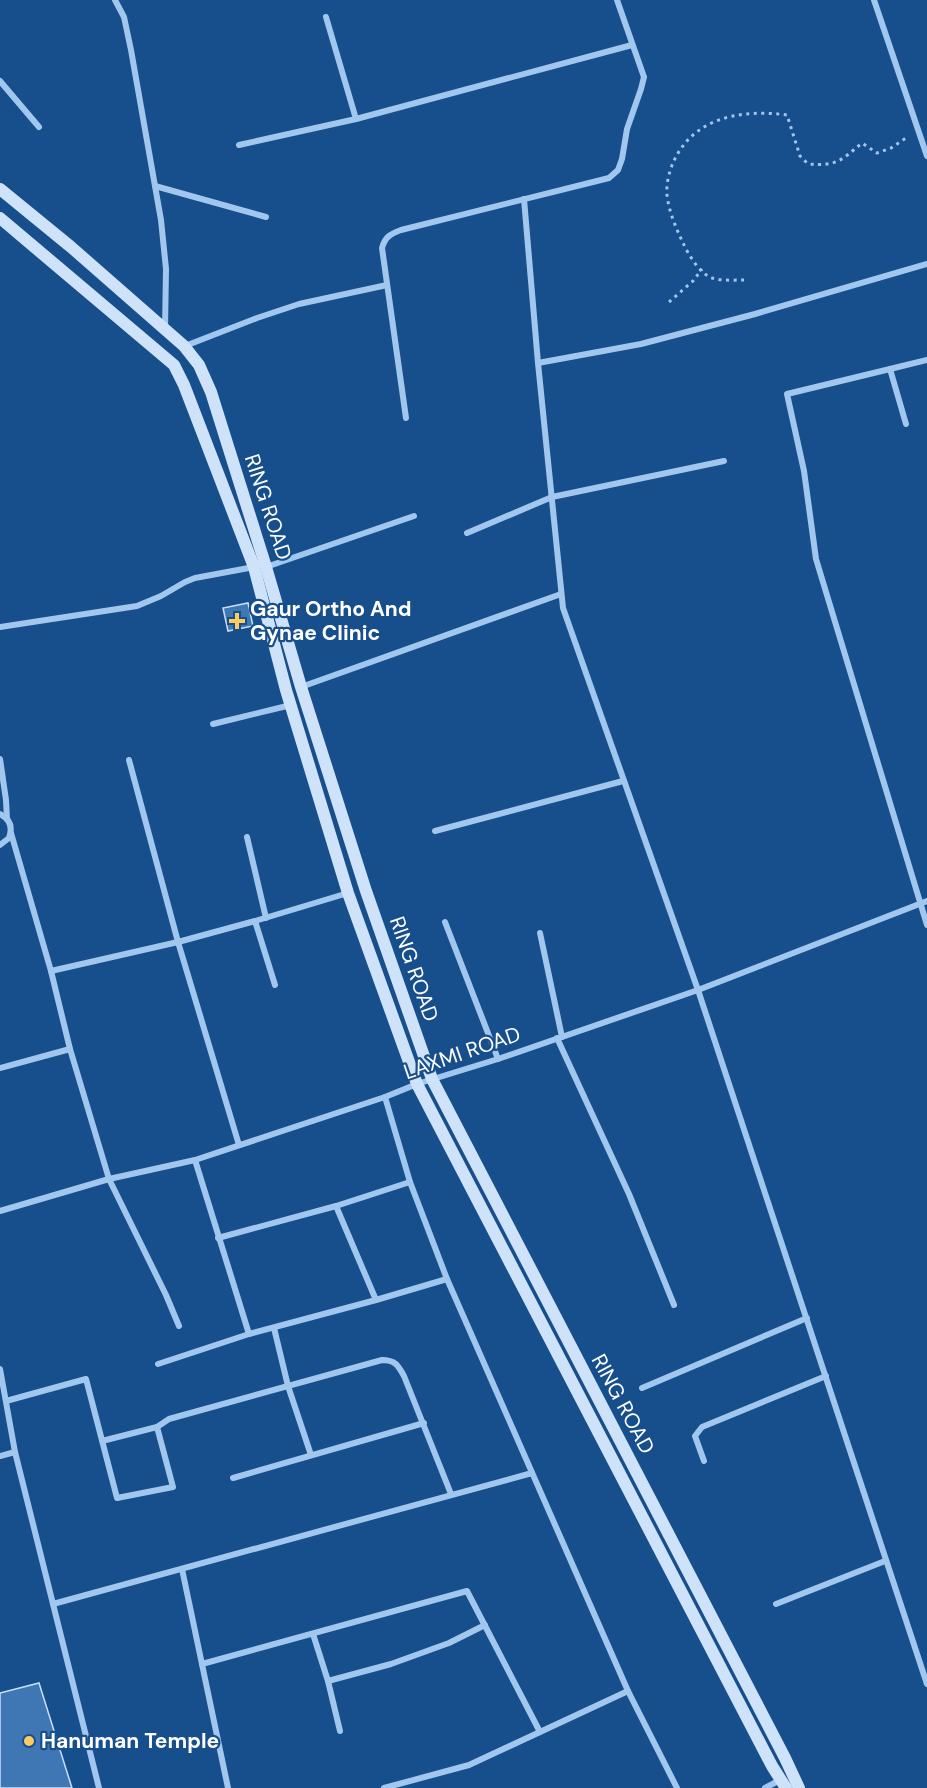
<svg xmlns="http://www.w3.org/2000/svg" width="927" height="1788" font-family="'DM Sans',sans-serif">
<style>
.building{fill:#3f77b4;stroke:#c7e0fb;stroke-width:1.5}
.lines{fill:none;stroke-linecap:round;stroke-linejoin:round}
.path{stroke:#a1c7ef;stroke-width:3;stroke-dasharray:3 4.5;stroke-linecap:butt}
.street{stroke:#a1c7ef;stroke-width:6}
.secondary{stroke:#cee3fa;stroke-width:12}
.poi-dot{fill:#ffcb5f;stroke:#174e8c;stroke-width:2}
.labels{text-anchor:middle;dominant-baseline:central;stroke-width:4.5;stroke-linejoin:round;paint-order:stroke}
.street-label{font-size:21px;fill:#fff;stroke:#174e8c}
.poi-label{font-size:21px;font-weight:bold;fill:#fff;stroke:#174e8c;text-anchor:start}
</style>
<rect width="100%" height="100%" fill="#174e8c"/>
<!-- building -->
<g class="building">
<path d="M248,603L253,626L228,631L223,608Z"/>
<path d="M39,1683L72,1788H0V1693Z"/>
</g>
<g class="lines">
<!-- path -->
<g class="path">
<path d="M744,280C734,280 722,281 712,278C699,273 689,255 683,243C676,228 669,212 667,195C666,185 669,172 673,163C693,117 741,109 787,115L800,156L808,164C838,166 840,161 862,143L877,153L891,148L909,136"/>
<path d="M669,302L693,281L702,269"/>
</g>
<!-- street -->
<g class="street">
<path d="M115,0L124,17L131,50L161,220L166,269L165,330"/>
<path d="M874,0L927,156"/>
<path d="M326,17L356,119"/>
<path d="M0,81L39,127"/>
<path d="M239,145L356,119L632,45"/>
<path d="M155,186L266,217"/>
<path d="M524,199L538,363L563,608L698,990L927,1684"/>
<path d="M185,346L257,318L299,304L387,285"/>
<path d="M538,363L641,344L755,314L927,264"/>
<path d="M890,369L787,394L804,471L816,559L927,925"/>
<path d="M406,418L382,248C385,237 390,234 401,230L609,178L618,170L622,159L627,129L641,89L644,77L617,0"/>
<path d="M906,424L890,369L927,360"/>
<path d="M467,533L552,497L724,461"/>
<path d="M266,567L414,516"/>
<path d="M0,627L137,606L161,596L185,582L195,578L254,567"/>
<path d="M301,687L561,594"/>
<path d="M213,724L291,705"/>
<path d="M0,759L6,800L7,819"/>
<path d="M129,760L178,942L239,1145"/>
<path d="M0,814C10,819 13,827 9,838L0,845"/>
<path d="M435,831L623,781"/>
<path d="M11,833L51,971L70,1049L109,1179L166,1295L179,1326"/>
<path d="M247,837L266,918"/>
<path d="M255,921L275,985"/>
<path d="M445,922L498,1059"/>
<path d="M540,933L562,1037"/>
<path d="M51,971L178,942L255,921L348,893"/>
<path d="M557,1038L629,1194L674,1305"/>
<path d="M0,1068L70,1049"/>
<path d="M385,1097L410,1182L447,1279L628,1691L677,1788"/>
<path d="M195,1160L249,1334"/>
<path d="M336,1206L376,1300"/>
<path d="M0,1211L109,1179L195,1160L385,1097L417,1084L498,1059L698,990L927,901"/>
<path d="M218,1238L336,1206L410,1182"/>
<path d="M274,1328L288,1386L311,1455"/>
<path d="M158,1364L249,1334L376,1300L447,1279"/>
<path d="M0,1369L15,1452L99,1788"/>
<path d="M642,1388L807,1318"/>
<path d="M6,1401L86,1379L117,1498L173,1487L157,1427L102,1441"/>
<path d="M157,1427L169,1419L382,1360C395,1360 398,1365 404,1376L451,1494"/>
<path d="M0,1456L15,1452"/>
<path d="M704,1461L695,1436L702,1427L826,1376"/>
<path d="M233,1478L424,1423"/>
<path d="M182,1569L228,1788"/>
<path d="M53,1604L532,1473"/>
<path d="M776,1604L885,1561"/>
<path d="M313,1634L328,1681L391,1664L449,1643L485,1625"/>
<path d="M202,1664L467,1591L540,1732"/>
<path d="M328,1681L340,1731"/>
<path d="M384,1788L469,1765L628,1691"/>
<path d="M765,1788L780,1780"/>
</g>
<!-- secondary -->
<g class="secondary">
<path d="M0,189L71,247L184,346L199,365L211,392L266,567L301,687L366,891L432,1079L785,1758L799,1788"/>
<path d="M0,218L174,365L184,385L254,567L286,690L348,893L417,1084L772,1766L786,1788"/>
</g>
</g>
<!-- markers -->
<g class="poi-dot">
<path d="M234 612h6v6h6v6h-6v6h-6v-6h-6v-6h6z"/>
<circle cx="29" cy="1741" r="6"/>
</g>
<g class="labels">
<!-- street labels -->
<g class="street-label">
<text transform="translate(268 507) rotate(72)">RING ROAD</text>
<text transform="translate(414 969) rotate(71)">RING ROAD</text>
<text transform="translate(462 1053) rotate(-19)">LAXMI ROAD</text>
<text transform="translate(623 1404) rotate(62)">RING ROAD</text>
</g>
<!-- poi labels -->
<g class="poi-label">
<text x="250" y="609">Gaur Ortho And<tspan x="250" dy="24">Gynae Clinic</tspan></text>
<text x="41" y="1741">Hanuman Temple</text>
</g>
</g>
</svg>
